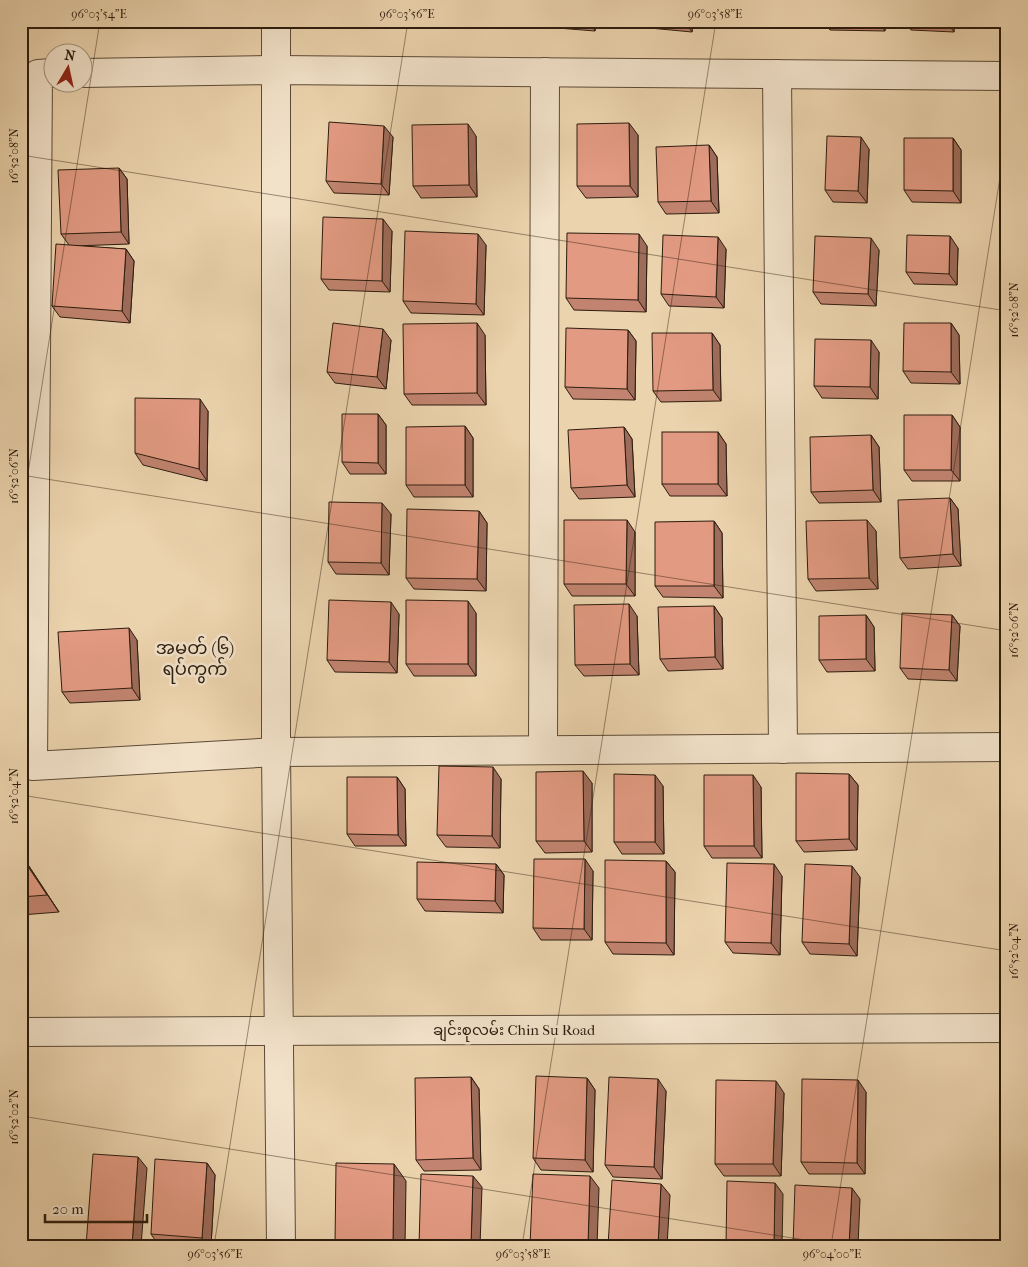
<svg xmlns="http://www.w3.org/2000/svg" width="1028" height="1267" font-family="'IM FELL French Canon','Noto Sans Myanmar',serif">
<style>
.lines{fill:none;stroke-linecap:round;stroke-linejoin:round}
.street-casing{stroke:#5c4a36;stroke-width:30}
.street{stroke:#f2e2ca;stroke-width:28}
.wall{fill:#c28470;stroke:#2c1c0e}
.shaded-wall{fill:#9e6c5b;stroke:#2c1c0e}
.building{fill:#e29a82;stroke:#2c1c0e}
.ticks{fill:none;stroke:#2c1c0e;stroke-width:1;stroke-opacity:0.45}
.labels{text-anchor:middle;dominant-baseline:central;stroke-width:5;stroke-linejoin:round;paint-order:stroke}
.street-label{font-size:15px;fill:#2c1c0e;stroke:#f2e2ca}
.quarter-label{font-size:18px;fill:#2c1c0e;stroke:#f2e2ca}
.neatline{fill:none;stroke:#2c1c0e;stroke-width:2}
.ticks-label{font-size:12px;text-anchor:middle;fill:#2c1c0e}
</style>
<rect width="100%" height="100%" fill="#ebd3ad"/>
<filter id="stains"><feTurbulence type="fractalNoise" baseFrequency=".004" numOctaves="4"/><feColorMatrix values="0 0 0 0 .2 0 0 0 0 .09 0 0 0 0 .02 0 0 0 .5 -.17"/></filter>
<radialGradient id="worn" r=".72"><stop offset=".6" stop-color="#630" stop-opacity="0"/><stop offset="1" stop-color="#630" stop-opacity=".3"/></radialGradient>
<g class="lines">
<!-- street casing -->
<g class="street-casing">
<g id="street">
<path d="M276,21V752L281,1246"/>
<path d="M52,73L38,74L33,766L276,752L1007,747"/>
<path d="M82,73L276,70L1007,76"/>
<path d="M777,74L783,749"/>
<path d="M543,750L545,72"/>
<path d="M21,1032L1007,1028"/>
</g>
</g>
<!-- street -->
<use href="#street" class="street"/>
</g>
<!-- wall -->
<g class="wall">
<path d="M352,21H409V26L356,27Z"/>
<path d="M425,21H475V26L427,24Z"/>
<path d="M541,21H596L595,31L545,27Z"/>
<path d="M636,21H693L692,32L639,27Z"/>
<path d="M720,21H770V24Z"/>
<path d="M823,21H885V31L830,30Z"/>
<path d="M904,21H954V32L911,30Z"/>
<path d="M638,135V197L586,198L577,186Z"/>
<path d="M476,136L477,197L421,198L413,186Z"/>
<path d="M393,137L389,195L334,193L326,181Z"/>
<path d="M953,138L961,150V203L912,202L904,190Z"/>
<path d="M709,145L717,157L719,213L666,214L658,202Z"/>
<path d="M869,149L867,203L833,202L825,190Z"/>
<path d="M119,168L127,179L129,244L74,246L126,249L134,261L130,323L60,317L52,306L69,245L61,234Z"/>
<path d="M392,231L390,292L329,290L321,279Z"/>
<path d="M486,245L484,315L411,313L403,301Z"/>
<path d="M647,246L646,312L574,310L566,298Z"/>
<path d="M958,248L957,285L914,284L906,272Z"/>
<path d="M726,249L724,308L669,306L661,294Z"/>
<path d="M879,250L876,306L821,304L813,292Z"/>
<path d="M951,323L959,335L960,384L911,383L903,371Z"/>
<path d="M628,330L636,341L635,400L573,399L565,387Z"/>
<path d="M712,333L720,345L721,401L661,402L653,391Z"/>
<path d="M485,335L486,405H412L404,394Z"/>
<path d="M391,340L386,389L335,383L327,372Z"/>
<path d="M879,352L878,399L822,398L814,386Z"/>
<path d="M208,411L207,481L143,465L135,453Z"/>
<path d="M378,414L386,425V474H350L342,462Z"/>
<path d="M952,415L960,427V481H912L904,470Z"/>
<path d="M465,426L473,438V497H414L406,485Z"/>
<path d="M624,427L632,439L635,497L579,499L571,488Z"/>
<path d="M718,432L726,444L727,496H670L662,484Z"/>
<path d="M871,435L879,447L881,502L819,503L811,492Z"/>
<path d="M950,498L958,509L961,566L908,569L900,558Z"/>
<path d="M479,511L487,523L486,591L414,589L406,578Z"/>
<path d="M391,514L389,575L336,574L328,562Z"/>
<path d="M714,521L722,533L723,598L663,597L655,586Z"/>
<path d="M876,531L878,589L816,591L808,579Z"/>
<path d="M635,532V596H572L564,584Z"/>
<path d="M714,606L722,618L723,669L668,671L660,659Z"/>
<path d="M476,613V676H414L406,664Z"/>
<path d="M399,614L397,673L335,672L327,660Z"/>
<path d="M866,615L874,627L875,671L827,672L819,660Z"/>
<path d="M952,615L960,626L957,681L908,679L900,668Z"/>
<path d="M637,616L639,675L584,676L575,665Z"/>
<path d="M137,640L140,700L70,703L62,692Z"/>
<path d="M849,774L858,785L857,850L804,852L796,841Z"/>
<path d="M397,777L405,789L406,846H355L347,834Z"/>
<path d="M501,779L500,848L446,847L437,835Z"/>
<path d="M592,783V852L545,853L536,841Z"/>
<path d="M663,786L664,854H622L614,842Z"/>
<path d="M761,787L762,858H712L704,846Z"/>
<path d="M21,854L59,912L21,915Z"/>
<path d="M666,861L675,872L674,955L613,954L605,942Z"/>
<path d="M496,864L504,875L503,913L425,911L417,899Z"/>
<path d="M593,871L592,940H541L533,928Z"/>
<path d="M782,876L780,955L733,953L725,942Z"/>
<path d="M860,877L857,956L810,954L802,942Z"/>
<path d="M471,1077L479,1089L481,1170L424,1171L416,1160Z"/>
<path d="M587,1078L595,1090L593,1172L541,1170L533,1158Z"/>
<path d="M666,1091L662,1179L613,1177L605,1165Z"/>
<path d="M866,1092L865,1174H809L801,1162Z"/>
<path d="M784,1093L781,1176H724L715,1164Z"/>
<path d="M207,1163L215,1175L211,1246H159L151,1234Z"/>
</g>
<!-- shaded-wall -->
<g class="shaded-wall">
<path d="M589,21H596L595,31Z"/>
<path d="M684,21H693L692,32Z"/>
<path d="M878,21H885V31Z"/>
<path d="M946,21H954V32Z"/>
<path d="M629,123L638,135V197L630,186Z"/>
<path d="M468,124L476,136L477,197L469,185Z"/>
<path d="M384,126L393,137L389,195L381,184Z"/>
<path d="M861,137L869,149L867,203L858,191Z"/>
<path d="M953,138L961,150V203L953,191Z"/>
<path d="M709,145L717,157L719,213L711,201Z"/>
<path d="M119,168L127,179L129,244L121,232Z"/>
<path d="M383,219L392,231L390,292L382,281Z"/>
<path d="M478,234L486,245L484,315L476,304Z"/>
<path d="M639,234L647,246L646,312L638,300Z"/>
<path d="M950,236L958,248L957,285L949,274Z"/>
<path d="M718,237L726,249L724,308L716,297Z"/>
<path d="M871,238L879,250L876,306L868,294Z"/>
<path d="M126,249L134,261L130,323L122,311Z"/>
<path d="M477,323L485,335L486,405L477,393Z"/>
<path d="M951,323L959,335L960,384L951,372Z"/>
<path d="M383,329L391,340L386,389L377,377Z"/>
<path d="M628,330L636,341L635,400L627,389Z"/>
<path d="M712,333L720,345L721,401L713,390Z"/>
<path d="M871,340L879,352L878,399L870,387Z"/>
<path d="M200,399L208,411L207,481L199,469Z"/>
<path d="M378,414L386,425V474L378,463Z"/>
<path d="M952,415L960,427V481L951,470Z"/>
<path d="M465,426L473,438V497L465,485Z"/>
<path d="M624,427L632,439L635,497L627,485Z"/>
<path d="M718,432L726,444L727,496L718,484Z"/>
<path d="M871,435L879,447L881,502L873,490Z"/>
<path d="M950,498L958,509L961,566L953,554Z"/>
<path d="M382,503L391,514L389,575L381,563Z"/>
<path d="M479,511L487,523L486,591L477,579Z"/>
<path d="M627,520L635,532V596L626,584Z"/>
<path d="M867,520L876,531L878,589L869,578Z"/>
<path d="M714,521L722,533L723,598L714,586Z"/>
<path d="M468,601L476,613V676L468,664Z"/>
<path d="M391,602L399,614L397,673L389,662Z"/>
<path d="M629,604L637,616L639,675L630,664Z"/>
<path d="M714,606L722,618L723,669L715,657Z"/>
<path d="M866,615L874,627L875,671L866,659Z"/>
<path d="M952,615L960,626L957,681L949,670Z"/>
<path d="M129,628L137,640L140,700L132,688Z"/>
<path d="M493,767L501,779L500,848L492,836Z"/>
<path d="M583,771L592,783V852L584,841Z"/>
<path d="M849,774L858,785L857,850L849,839Z"/>
<path d="M655,775L663,786L664,854L655,842Z"/>
<path d="M753,775L761,787L762,858L754,846Z"/>
<path d="M397,777L405,789L406,846L398,835Z"/>
<path d="M21,854L59,912L21,856Z"/>
<path d="M585,859L593,871L592,940L584,929Z"/>
<path d="M666,861L675,872L674,955L666,943Z"/>
<path d="M496,864L504,875L503,913L495,901Z"/>
<path d="M774,864L782,876L780,955L771,943Z"/>
<path d="M852,866L860,877L857,956L849,944Z"/>
<path d="M471,1077L479,1089L481,1170L473,1158Z"/>
<path d="M587,1078L595,1090L593,1172L585,1160Z"/>
<path d="M658,1079L666,1091L662,1179L654,1167Z"/>
<path d="M858,1080L866,1092L865,1174L857,1163Z"/>
<path d="M776,1081L784,1093L781,1176L773,1164Z"/>
<path d="M138,1157L147,1168L141,1246H132Z"/>
<path d="M207,1163L215,1175L211,1246H208L202,1238Z"/>
<path d="M394,1164L406,1181L405,1246H393Z"/>
<path d="M473,1176L482,1187L480,1246H471Z"/>
<path d="M590,1176L599,1188L597,1246H588Z"/>
<path d="M775,1183L783,1194L782,1246H774Z"/>
<path d="M661,1184L670,1195L667,1246H658Z"/>
<path d="M852,1188L860,1199L858,1246H849Z"/>
</g>
<!-- building -->
<g class="building">
<path d="M329,122L384,126L381,184L326,181Z"/>
<path d="M629,123L630,186H577V124Z"/>
<path d="M468,124L469,185L413,186L412,125Z"/>
<path d="M827,136L861,137L858,191L825,190Z"/>
<path d="M904,138H953V191L904,190Z"/>
<path d="M709,145L711,201L658,202L656,147Z"/>
<path d="M119,168L121,232L61,234L58,170Z"/>
<path d="M323,217L383,219L382,281L321,279Z"/>
<path d="M405,231L478,234L476,304L403,301Z"/>
<path d="M567,233L639,234L638,300L566,298Z"/>
<path d="M663,235L718,237L716,297L661,294Z"/>
<path d="M907,235L950,236L949,274L906,272Z"/>
<path d="M815,236L871,238L868,294L813,292Z"/>
<path d="M56,244L126,249L122,311L52,306Z"/>
<path d="M333,323L383,329L377,377L327,372Z"/>
<path d="M477,323V393L404,394L403,324Z"/>
<path d="M904,323H951V372L903,371Z"/>
<path d="M566,328L628,330L627,389L565,387Z"/>
<path d="M652,333H712L713,390L653,391Z"/>
<path d="M815,339L871,340L870,387L814,386Z"/>
<path d="M135,398L200,399L199,469L135,453Z"/>
<path d="M342,414H378V463L342,462Z"/>
<path d="M904,415H952L951,470H904Z"/>
<path d="M465,426V485H406V427Z"/>
<path d="M624,427L627,485L571,488L568,430Z"/>
<rect x="662" y="432" width="56" height="52"/>
<path d="M871,435L873,490L811,492L810,437Z"/>
<path d="M950,498L953,554L900,558L898,500Z"/>
<path d="M329,502L382,503L381,563L328,562Z"/>
<path d="M407,509L479,511L477,579L406,578Z"/>
<path d="M564,520H627L626,584H564Z"/>
<path d="M867,520L869,578L808,579L806,521Z"/>
<path d="M714,521V586H655V522Z"/>
<path d="M329,600L391,602L389,662L327,660Z"/>
<path d="M406,600L468,601V664H406Z"/>
<path d="M629,604L630,664L575,665L574,605Z"/>
<path d="M714,606L715,657L660,659L658,607Z"/>
<path d="M902,613L952,615L949,670L900,668Z"/>
<path d="M866,615V659L819,660V616Z"/>
<path d="M129,628L132,688L62,692L58,632Z"/>
<path d="M439,766L493,767L492,836L437,835Z"/>
<path d="M583,771L584,841H536V772Z"/>
<path d="M796,773L849,774V839L796,841Z"/>
<path d="M614,774L655,775V842H614Z"/>
<path d="M704,775H753L754,846H704Z"/>
<path d="M347,777H397L398,835L347,834Z"/>
<path d="M21,856L47,895L21,897Z"/>
<path d="M534,859H585L584,929L533,928Z"/>
<path d="M605,860L666,861V943L605,942Z"/>
<path d="M417,862L496,864L495,901L417,899Z"/>
<path d="M727,863L774,864L771,943L725,942Z"/>
<path d="M805,864L852,866L849,944L802,942Z"/>
<path d="M536,1076L587,1078L585,1160L533,1158Z"/>
<path d="M471,1077L473,1158L416,1160L415,1078Z"/>
<path d="M609,1077L658,1079L654,1167L605,1165Z"/>
<path d="M802,1079L858,1080L857,1163L801,1162Z"/>
<path d="M716,1080L776,1081L773,1164H715Z"/>
<path d="M93,1154L138,1157L132,1246H86Z"/>
<path d="M155,1159L207,1163L202,1238L151,1234Z"/>
<path d="M336,1163L394,1164L393,1246H335Z"/>
<path d="M421,1174L473,1176L471,1246H419Z"/>
<path d="M533,1174L590,1176L588,1246H530Z"/>
<path d="M612,1180L661,1184L658,1246H608Z"/>
<path d="M727,1181L775,1183L774,1246H726Z"/>
<path d="M795,1185L852,1188L849,1246H793Z"/>
</g>
<!-- ticks -->
<path class="ticks" d="M21,155L1007,311M21,475L1007,631M21,517L100,21M21,795L1007,951M21,1116L843,1246M214,1246L408,21M522,1246L716,21M831,1246L1007,133"/>
<g class="labels">
<!-- street labels -->
<g class="street-label">
<text x="514" y="1030">ချင်းစုလမ်း Chin Su Road</text>
</g>
<!-- quarter labels -->
<g class="quarter-label">
<text x="195" y="648">အမှတ် (၆)<tspan x="195" dy="21">ရပ်ကွက်</tspan></text>
</g>
</g>
<!-- margin -->
<rect width="1028" height="1267" fill="none" stroke="#ebd3ad" stroke-width="55"/>
<!-- north arrow -->
<g transform="translate(68 68) rotate(9)"><circle r="24" fill="#f2e2ca" stroke="#a3937f"/>
<path d="M0-4L9 19L0 12L-9 19Z" fill="#8f2418"/>
<text y="-8" font-size="14" font-weight="bold" text-anchor="middle" fill="#2c1c0e">N</text>
</g>
<!-- scale -->
<path d="M45 1214v8h102v-8" fill="none" stroke="#2c1c0e" stroke-width="2.5"/>
<text x="52" y="1214" font-size="15" fill="#2c1c0e" stroke="#f2e2ca" stroke-width="4" paint-order="stroke">20 m</text>
<rect x="28" y="28" width="972" height="1212" class="neatline"/>
<g class="ticks-label">
<text x="99" y="18">96°03'54"E</text>
<text x="407" y="18">96°03'56"E</text>
<text x="715" y="18">96°03'58"E</text>
<text transform="translate(14 156) rotate(-90)" y="4">16°52'08"N</text>
<text transform="translate(1014 310) rotate(-90)" y="4">16°52'08"N</text>
<text transform="translate(14 476) rotate(-90)" y="4">16°52'06"N</text>
<text transform="translate(1014 630) rotate(-90)" y="4">16°52'06"N</text>
<text transform="translate(14 796) rotate(-90)" y="4">16°52'04"N</text>
<text transform="translate(1014 951) rotate(-90)" y="4">16°52'04"N</text>
<text transform="translate(14 1117) rotate(-90)" y="4">16°52'02"N</text>
<text x="215" y="1258">96°03'56"E</text>
<text x="523" y="1258">96°03'58"E</text>
<text x="832" y="1258">96°04'00"E</text>
</g>
<rect width="100%" height="100%" filter="url(#stains)"/>
<rect width="100%" height="100%" fill="url(#worn)"/>
</svg>
